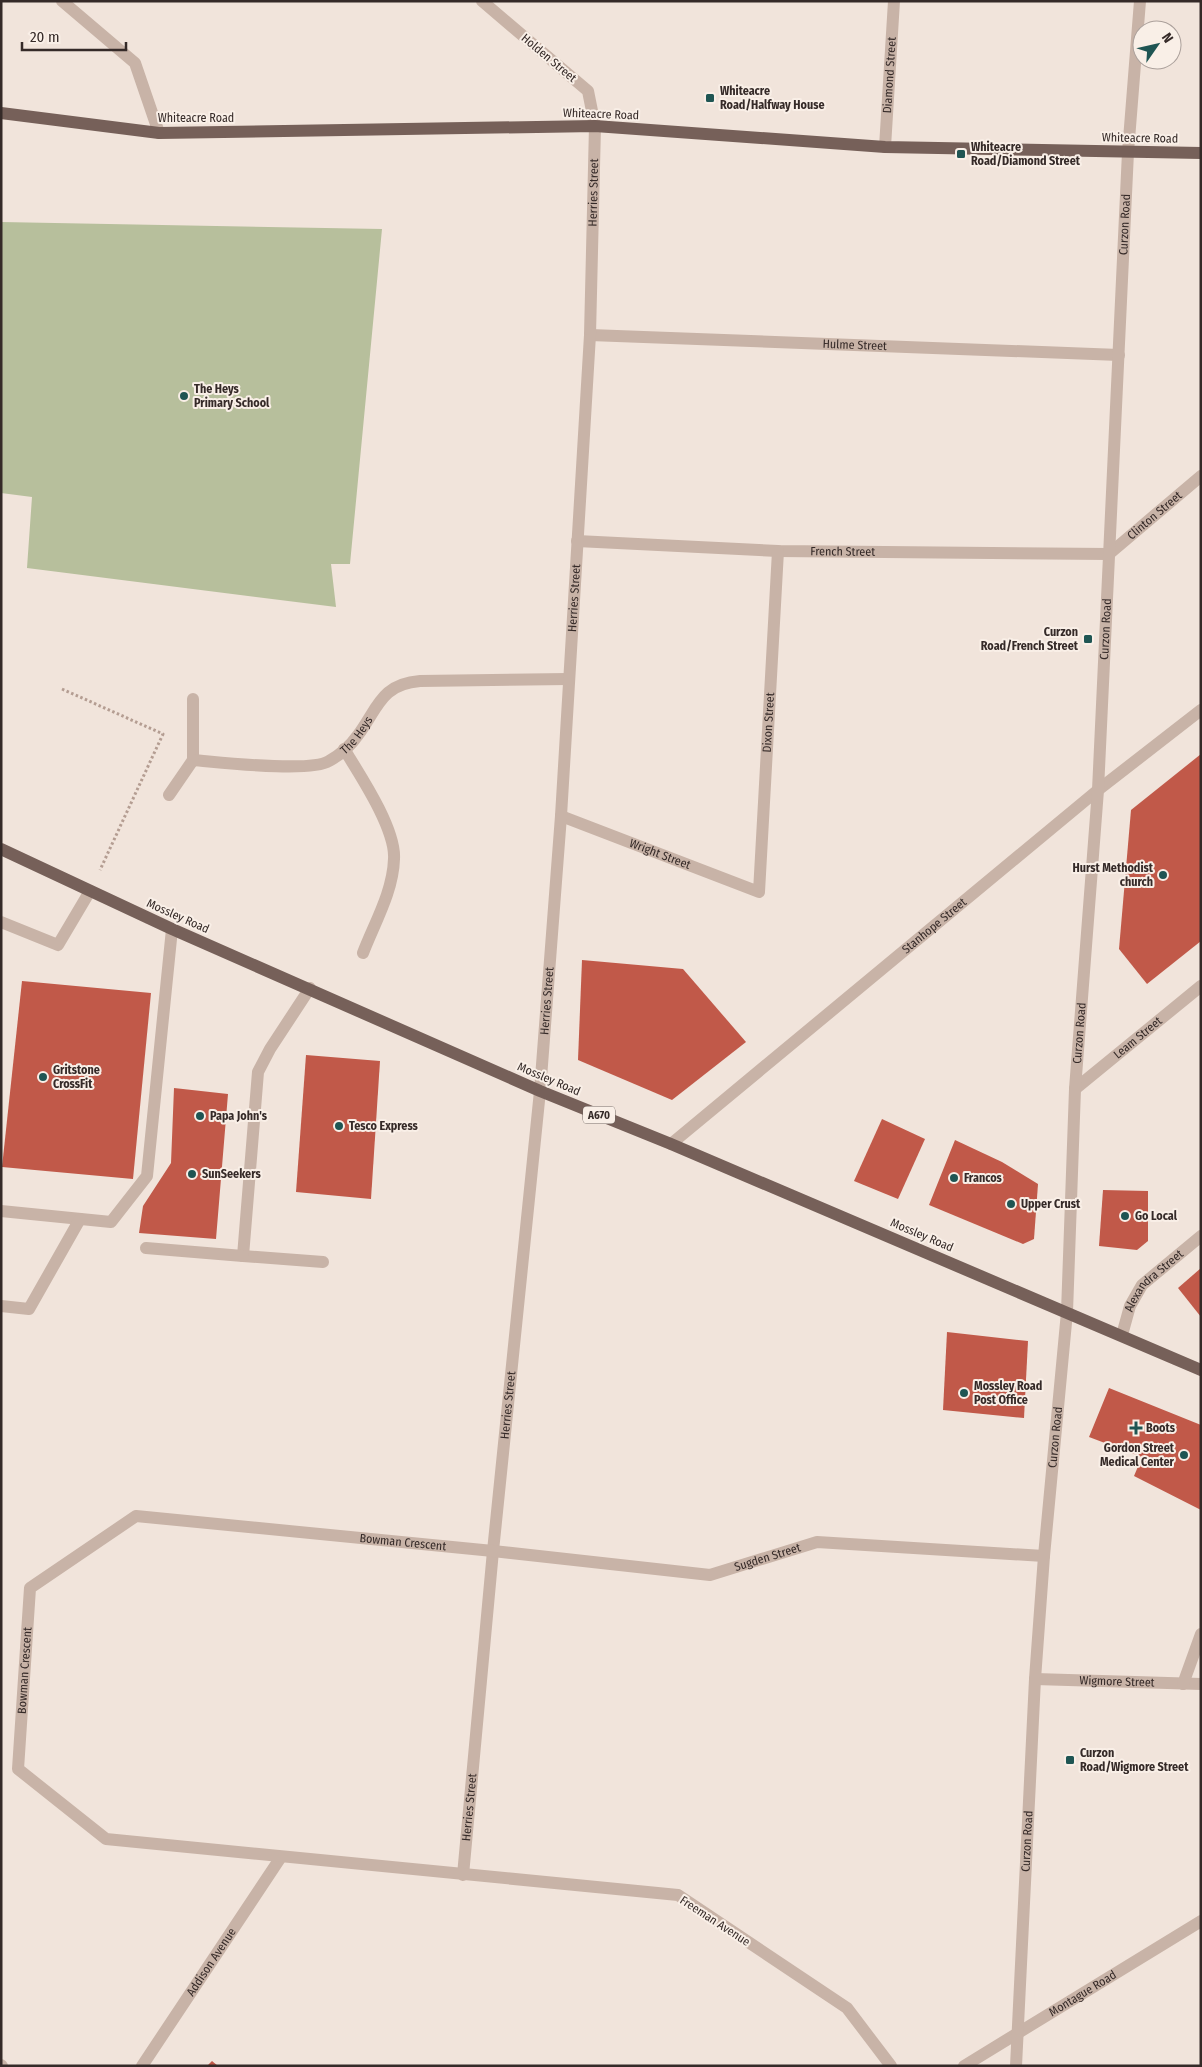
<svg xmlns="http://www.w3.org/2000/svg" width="1202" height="2067" font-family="'Fira Sans Condensed',sans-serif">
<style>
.green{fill:#b7bf9c}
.building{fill:#c15949}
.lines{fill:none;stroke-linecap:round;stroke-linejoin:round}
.path{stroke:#b49d92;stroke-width:3;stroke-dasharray:2.5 2.5;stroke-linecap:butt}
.minor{stroke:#c8b3a7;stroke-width:12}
.major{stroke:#766059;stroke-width:12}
.poi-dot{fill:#1f5553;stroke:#f9efe7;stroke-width:2}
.labels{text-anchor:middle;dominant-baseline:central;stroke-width:4;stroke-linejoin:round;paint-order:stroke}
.shield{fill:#f9efe7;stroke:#706561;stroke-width:1}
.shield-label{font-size:11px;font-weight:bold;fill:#352a28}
.street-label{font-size:12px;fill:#352a28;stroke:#f9efe7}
.poi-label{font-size:12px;font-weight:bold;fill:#352a28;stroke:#f9efe7;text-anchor:start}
</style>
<rect width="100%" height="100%" fill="#f1e4db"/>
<!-- green -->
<path class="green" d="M1,222L382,229L350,564H331L336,607L27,568L32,497L1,493Z"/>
<!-- building -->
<g class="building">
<path d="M1201,754V941L1147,984L1119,949L1131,810Z"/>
<path d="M582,960L683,969L746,1042L672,1100L578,1060Z"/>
<path d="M22,981L151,993L133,1179L2,1167Z"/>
<path d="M306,1055L380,1061L371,1199L296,1192Z"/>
<path d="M174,1088L228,1094L216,1239L139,1233L143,1206L171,1163Z"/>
<path d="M882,1119L925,1139L898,1199L854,1181Z"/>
<path d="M955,1140L1002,1162L1038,1184L1034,1239L1023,1244L929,1205Z"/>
<path d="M1103,1190L1148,1191V1241L1137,1250L1099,1246Z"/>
<path d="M1201,1268V1317L1178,1288Z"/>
<path d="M947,1332L1028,1341L1024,1418L943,1410Z"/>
<path d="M1109,1388L1201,1425V1510L1134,1476L1142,1457L1089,1437Z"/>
<path d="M212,2061L218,2066H207Z"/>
</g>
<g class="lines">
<!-- path -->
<path class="path" d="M62,689L163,734L100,870"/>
<!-- minor -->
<g class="minor">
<path d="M62,1L135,63L159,133"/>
<path id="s1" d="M885,147L894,1"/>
<path id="s2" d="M590,335L1119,355"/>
<path id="s3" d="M577,541L778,551L1109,554L1201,476"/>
<path id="s4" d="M193,699V760C219,762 310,773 329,761C340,755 351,745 358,735C378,708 381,684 420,681L568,679"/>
<path d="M344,749C360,775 396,829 394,859C393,892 374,924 363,953"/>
<path d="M169,795L193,760"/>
<path id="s5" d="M561,816L759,892L778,551"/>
<path d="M1,922L58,945L90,891"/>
<path d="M310,988L270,1049L258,1072L243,1256L323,1262"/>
<path id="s6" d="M1075,1089L1201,986"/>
<path id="s7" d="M671,1144L1098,790L1201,710"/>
<path d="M1,1211L111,1222L147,1176L172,929"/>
<path d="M146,1248L243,1256"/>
<path d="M1,1306L29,1309L80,1219"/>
<path id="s8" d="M1122,1335L1130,1306L1142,1285L1201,1236"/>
<path id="s9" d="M1035,1679L1201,1684"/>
<path d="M1183,1684L1201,1634"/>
<path id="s10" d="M463,1875L493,1551L540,1091L561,816L590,335L595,126L588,91L482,1"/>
<path d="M1,2065L2,2066"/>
<path id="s11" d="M142,2066L281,1857"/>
<path id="s12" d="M891,2066L847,2008L678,1895L106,1839L18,1769L30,1588L136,1516L493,1551L710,1575L817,1542L1044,1556"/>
<path id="s13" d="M964,2066L1201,1921"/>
<path id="s14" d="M1016,2066L1035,1679L1044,1556L1067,1312L1075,1089L1098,790L1128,152L1140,1"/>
</g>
<!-- major -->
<g class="major">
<path d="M1,113L159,133L595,126L885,147L1201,153"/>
<path d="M1,849L172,929L540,1091L671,1144L1201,1370"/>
</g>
</g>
<!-- markers -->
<g class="poi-dot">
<rect x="705" y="93" width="10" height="10" rx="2.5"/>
<rect x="956" y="149" width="10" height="10" rx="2.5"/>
<circle cx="184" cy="396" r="5"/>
<rect x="1083" y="634" width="10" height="10" rx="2.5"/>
<circle cx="1163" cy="875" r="5"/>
<circle cx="43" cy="1077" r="5"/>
<circle cx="200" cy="1116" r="5"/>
<circle cx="339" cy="1126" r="5"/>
<circle cx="192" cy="1174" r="5"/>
<circle cx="954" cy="1178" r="5"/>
<circle cx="1011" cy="1204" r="5"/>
<circle cx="1125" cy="1216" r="5"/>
<circle cx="964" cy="1393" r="5"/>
<path d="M1133.5 1420.5h5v5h5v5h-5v5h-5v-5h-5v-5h5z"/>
<circle cx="1184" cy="1455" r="5"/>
<rect x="1065" y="1755" width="10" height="10" rx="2.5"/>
</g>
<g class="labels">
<!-- shield labels -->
<rect class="shield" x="583" y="1106.5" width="32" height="17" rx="4"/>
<g class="shield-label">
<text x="599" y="1115">A670</text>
</g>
<!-- street labels -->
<g class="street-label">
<text transform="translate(549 58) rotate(40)">Holden Street</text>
<text stroke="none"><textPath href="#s1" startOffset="72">Diamond Street</textPath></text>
<text transform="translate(601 114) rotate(2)">Whiteacre Road</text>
<text x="196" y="118">Whiteacre Road</text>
<text transform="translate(1140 138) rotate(1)">Whiteacre Road</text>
<text stroke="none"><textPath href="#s10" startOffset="1688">Herries Street</textPath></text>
<text stroke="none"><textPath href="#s14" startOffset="1845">Curzon Road</textPath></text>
<text stroke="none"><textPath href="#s2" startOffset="265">Hulme Street</textPath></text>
<text stroke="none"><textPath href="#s3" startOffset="592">Clinton Street</textPath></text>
<text stroke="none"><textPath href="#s3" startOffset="266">French Street</textPath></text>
<text stroke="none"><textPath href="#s10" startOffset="1282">Herries Street</textPath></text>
<text stroke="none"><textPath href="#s14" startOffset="1440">Curzon Road</textPath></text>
<text stroke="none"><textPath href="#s5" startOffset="382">Dixon Street</textPath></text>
<text stroke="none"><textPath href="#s4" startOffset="236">The Heys</textPath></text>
<text stroke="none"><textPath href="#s5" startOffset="106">Wright Street</textPath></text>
<text transform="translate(178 916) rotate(24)">Mossley Road</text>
<text stroke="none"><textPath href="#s7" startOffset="342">Stanhope Street</textPath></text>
<text stroke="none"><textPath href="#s10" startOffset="878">Herries Street</textPath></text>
<text stroke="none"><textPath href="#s14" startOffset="1035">Curzon Road</textPath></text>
<text stroke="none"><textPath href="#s6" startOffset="81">Leam Street</textPath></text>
<text transform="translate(549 1079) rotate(23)">Mossley Road</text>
<text transform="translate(922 1235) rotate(23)">Mossley Road</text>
<text stroke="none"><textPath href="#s8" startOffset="65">Alexandra Street</textPath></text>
<text stroke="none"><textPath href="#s10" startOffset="472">Herries Street</textPath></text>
<text stroke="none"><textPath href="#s14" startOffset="630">Curzon Road</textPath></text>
<text stroke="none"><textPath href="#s12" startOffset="1541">Bowman Crescent</textPath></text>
<text stroke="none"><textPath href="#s12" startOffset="1910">Sugden Street</textPath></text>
<text stroke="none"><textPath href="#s12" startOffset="1062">Bowman Crescent</textPath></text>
<text stroke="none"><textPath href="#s9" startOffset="82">Wigmore Street</textPath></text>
<text stroke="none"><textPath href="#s10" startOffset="68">Herries Street</textPath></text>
<text stroke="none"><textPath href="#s14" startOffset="225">Curzon Road</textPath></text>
<text transform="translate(715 1921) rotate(33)">Freeman Avenue</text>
<text stroke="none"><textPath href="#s11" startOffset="125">Addison Avenue</textPath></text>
<text stroke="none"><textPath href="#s13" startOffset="139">Montague Road</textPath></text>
</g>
<!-- poi labels -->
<g class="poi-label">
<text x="720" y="91">Whiteacre<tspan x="720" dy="14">Road/Halfway House</tspan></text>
<text x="971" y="147">Whiteacre<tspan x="971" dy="14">Road/Diamond Street</tspan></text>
<text x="194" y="389">The Heys<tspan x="194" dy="14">Primary School</tspan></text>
<text x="1078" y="632" text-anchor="end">Curzon<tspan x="1078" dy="14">Road/French Street</tspan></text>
<text x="1153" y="868" text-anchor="end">Hurst Methodist<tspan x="1153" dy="14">church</tspan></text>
<text x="53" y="1070">Gritstone<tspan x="53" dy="14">CrossFit</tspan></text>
<text x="210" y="1116">Papa John's</text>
<text x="349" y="1126">Tesco Express</text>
<text x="202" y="1174">SunSeekers</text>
<text x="964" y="1178">Francos</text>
<text x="1021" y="1204">Upper Crust</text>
<text x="1135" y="1216">Go Local</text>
<text x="974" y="1386">Mossley Road<tspan x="974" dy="14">Post Office</tspan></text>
<text x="1146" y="1428">Boots</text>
<text x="1174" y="1448" text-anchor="end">Gordon Street<tspan x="1174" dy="14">Medical Center</tspan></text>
<text x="1080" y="1753">Curzon<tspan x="1080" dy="14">Road/Wigmore Street</tspan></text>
</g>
</g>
<!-- border -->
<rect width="1202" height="2067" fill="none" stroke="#352a28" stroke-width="5"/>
<!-- north arrow -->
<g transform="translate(1157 45) rotate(56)"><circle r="24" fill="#f9efe7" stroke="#aba09b"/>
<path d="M0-4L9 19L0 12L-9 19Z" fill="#1f5553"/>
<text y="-8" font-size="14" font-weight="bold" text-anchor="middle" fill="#352a28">N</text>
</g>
<!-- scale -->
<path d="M22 42v8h104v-8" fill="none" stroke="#352a28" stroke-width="2.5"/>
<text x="30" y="42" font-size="15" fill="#352a28" stroke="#f9efe7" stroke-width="4" paint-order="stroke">20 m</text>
</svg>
